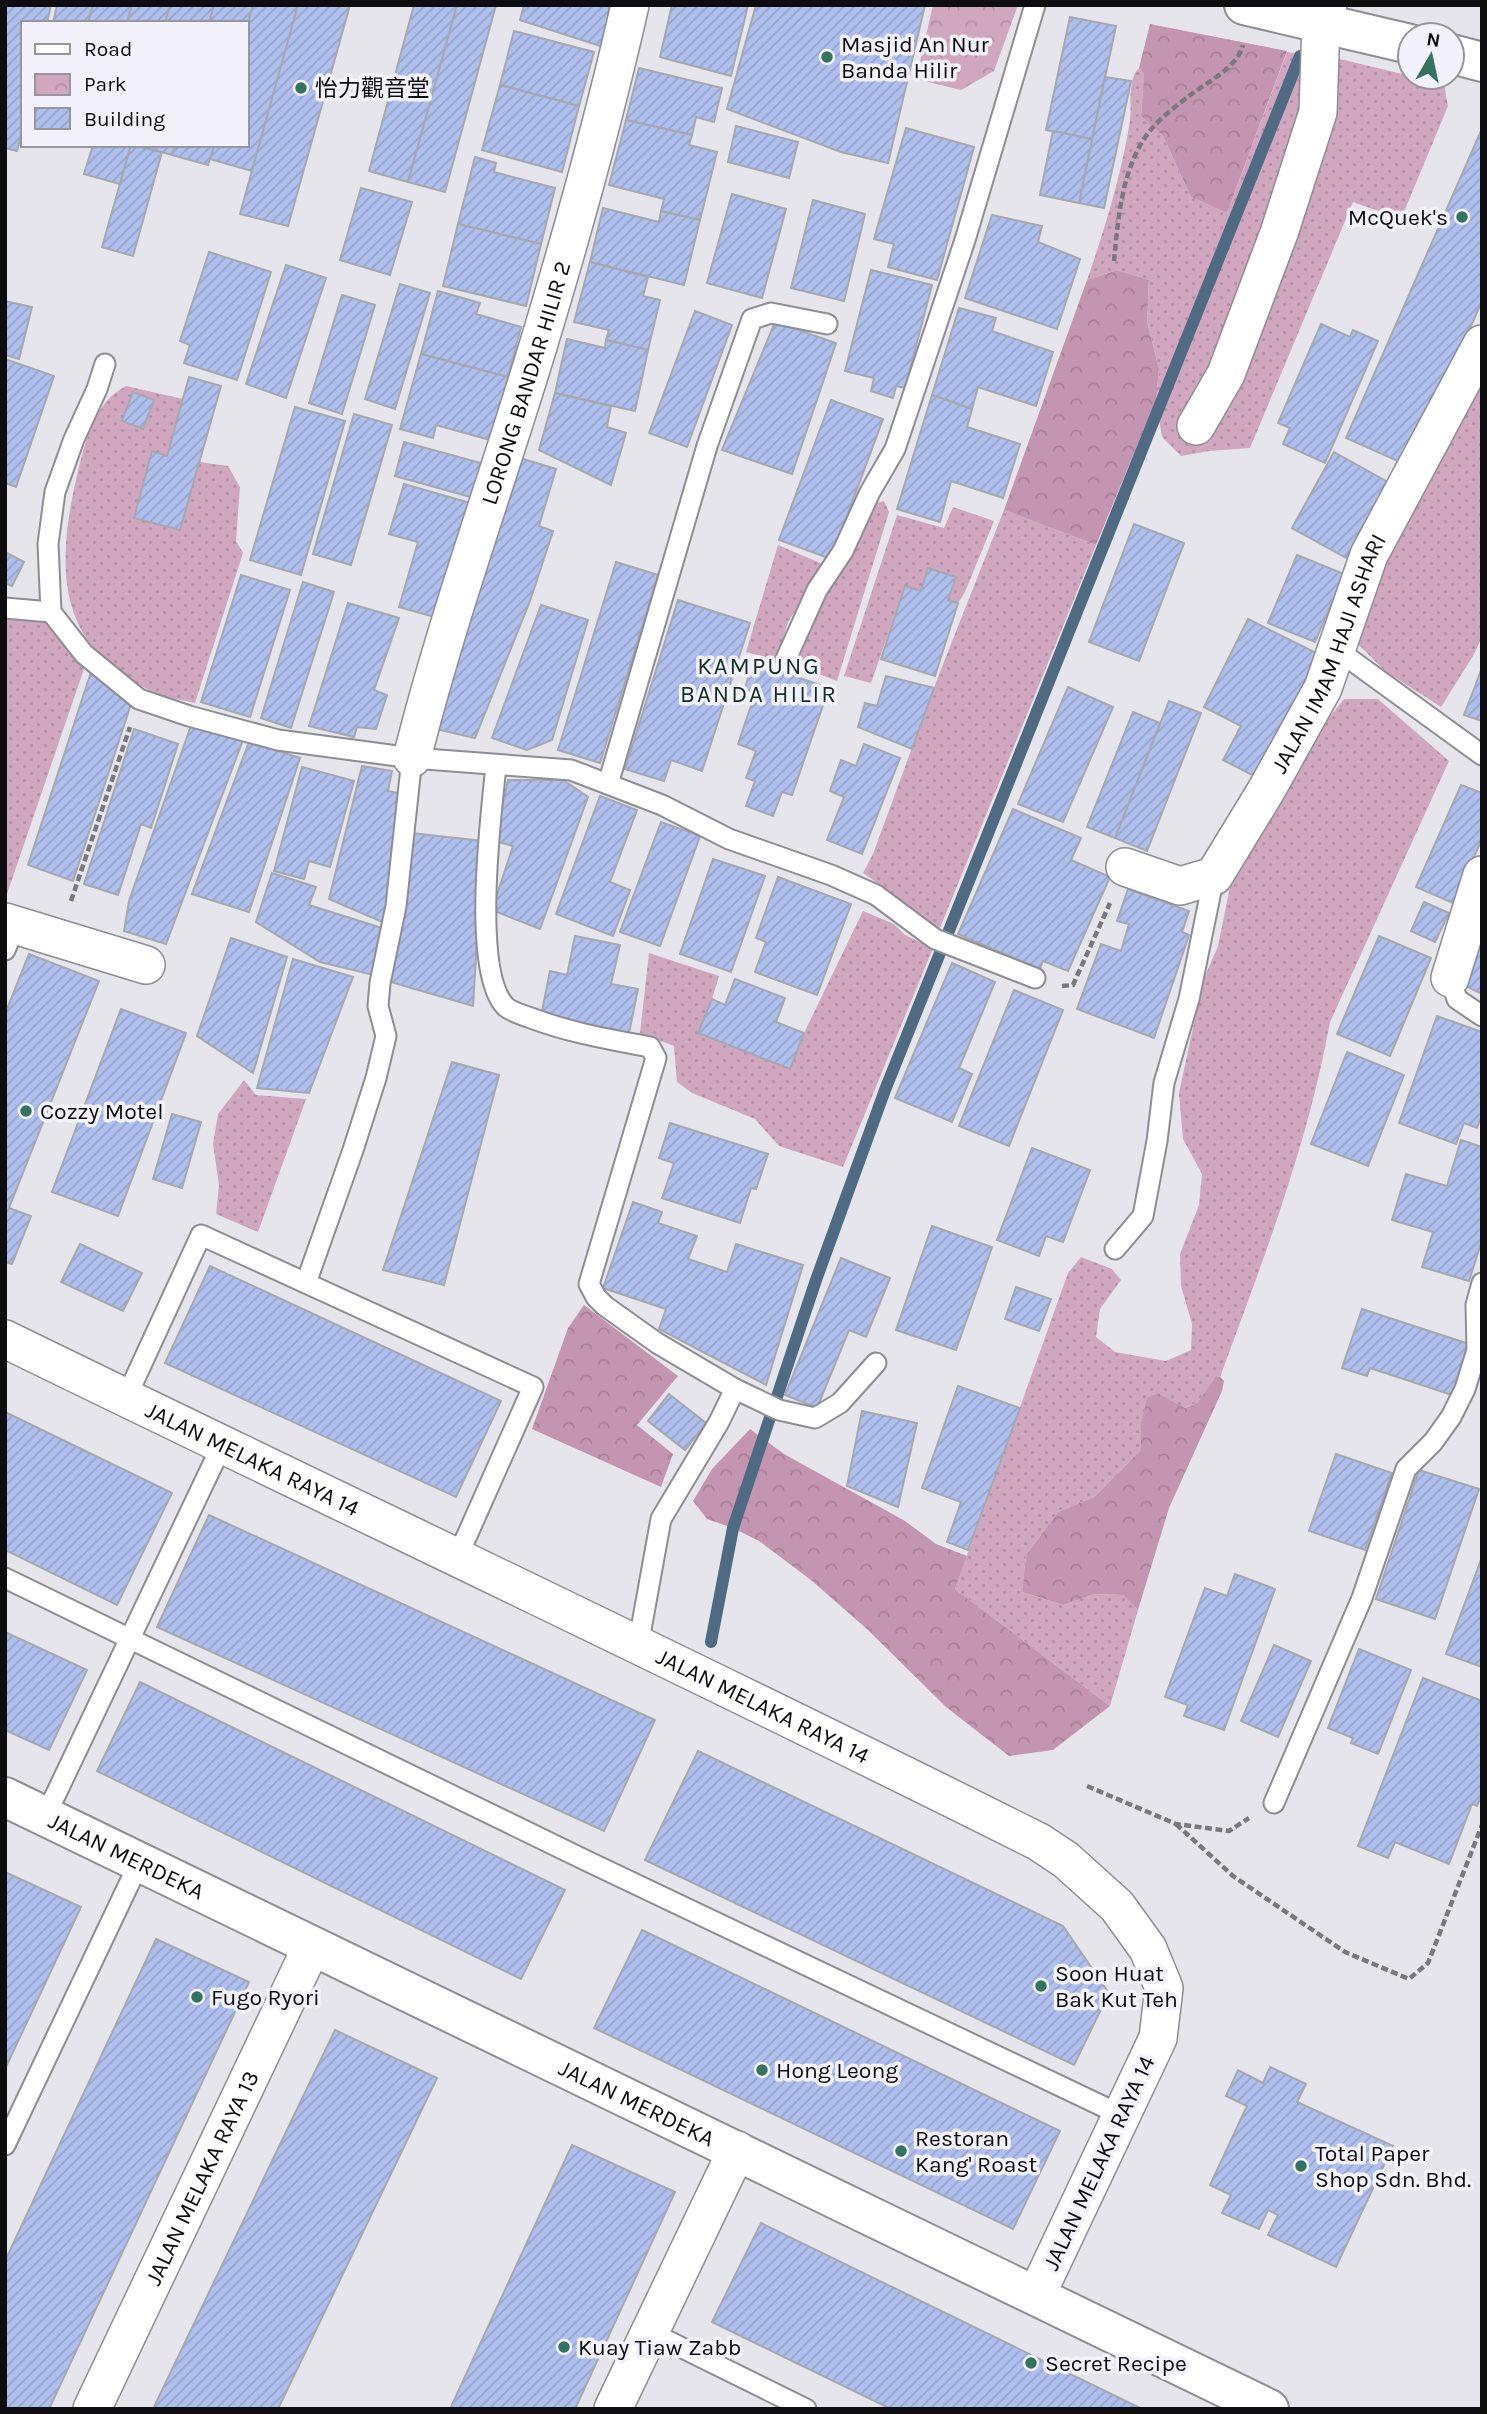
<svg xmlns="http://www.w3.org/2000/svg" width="1487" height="2414" font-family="Karla,'Noto Sans SC',sans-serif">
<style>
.grass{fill:url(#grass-dots)}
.forest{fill:url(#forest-crowns)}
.park{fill:url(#park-crowns)}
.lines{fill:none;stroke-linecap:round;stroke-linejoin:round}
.stream{stroke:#4f6a83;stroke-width:12}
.building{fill:url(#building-hatch);stroke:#a5a8af;stroke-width:2}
.service-casing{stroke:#8e8d94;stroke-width:23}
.minor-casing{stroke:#8e8d94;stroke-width:40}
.secondary-casing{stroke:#8e8d94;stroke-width:42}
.path{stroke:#79787d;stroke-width:4.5;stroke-dasharray:7 3.5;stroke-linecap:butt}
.service{stroke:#fff;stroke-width:19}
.minor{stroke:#fff;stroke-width:37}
.secondary{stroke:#fff;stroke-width:38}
.poi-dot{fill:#357360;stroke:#f3f2fa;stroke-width:2.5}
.labels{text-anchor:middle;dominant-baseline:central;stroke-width:7;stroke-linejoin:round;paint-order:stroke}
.poi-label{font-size:23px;fill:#0d0c0f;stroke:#f3f2fa;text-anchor:start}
.street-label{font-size:23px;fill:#0d0c0f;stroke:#f3f2fa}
.neighbourhood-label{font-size:24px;letter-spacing:2px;fill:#122f26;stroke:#f3f2fa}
</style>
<defs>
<pattern id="grass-dots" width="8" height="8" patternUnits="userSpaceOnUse" patternTransform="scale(1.75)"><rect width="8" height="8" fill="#d1a7bf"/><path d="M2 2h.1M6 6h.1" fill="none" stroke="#b28fa3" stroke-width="1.8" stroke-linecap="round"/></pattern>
<pattern id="forest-crowns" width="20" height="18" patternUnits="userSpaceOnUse" patternTransform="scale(1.75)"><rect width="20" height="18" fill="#c495b0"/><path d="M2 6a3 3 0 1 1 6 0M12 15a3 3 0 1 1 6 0" fill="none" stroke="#a77f96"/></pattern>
<pattern id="park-crowns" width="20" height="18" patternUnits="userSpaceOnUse" patternTransform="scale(1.75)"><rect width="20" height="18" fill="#d1a7bf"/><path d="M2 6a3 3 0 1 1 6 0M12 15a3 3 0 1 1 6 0" fill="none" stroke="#b28fa3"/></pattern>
<pattern id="building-hatch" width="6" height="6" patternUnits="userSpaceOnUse" patternTransform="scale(1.75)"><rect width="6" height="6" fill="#afc0ee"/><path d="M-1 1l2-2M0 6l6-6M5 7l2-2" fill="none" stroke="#95a4cb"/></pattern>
</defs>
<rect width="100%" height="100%" fill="#e6e5ec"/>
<!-- grass -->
<g class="grass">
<path d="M1287,52L1340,59L1444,84L1448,106L1401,219L1353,202L1250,448L1209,451L1181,456L1162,437L1156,400L1159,369L1147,322L1149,280L1117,270L1087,280C1105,228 1121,176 1130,121C1132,106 1127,79 1139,68L1144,74L1141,116L1163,136L1191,197L1227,213Z"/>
<path d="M1482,371V637L1473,656L1441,707L1385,671L1355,641L1356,618Z"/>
<path d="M126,386L183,399L167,456L152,452L134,517L180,530L199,462L228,466L240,487L236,541L243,553L195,703C182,700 166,698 154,692C53,647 56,564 78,471C86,439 95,402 126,386Z"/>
<path d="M884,501L889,512L837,681L795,665L819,604L853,554L877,503Z"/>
<path d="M953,507L994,521L965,592L958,603L948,600L956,577L928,568L921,591L905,586L871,683L844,676L897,515L944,528Z"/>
<path d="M1004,510L1096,545L940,928L912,912L886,889L863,873L873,854L938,677Z"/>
<path d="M778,545L825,565L788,622L777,660L746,652Z"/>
<path d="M5,619L45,622L85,666L7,894H5Z"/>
<path d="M1344,699H1378L1449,761L1330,1022C1308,1144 1263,1261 1220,1377H1215L1198,1402L1184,1408L1158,1393L1141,1424V1450L1094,1497L1058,1512L1026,1555L1022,1592L1063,1605L1095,1594L1125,1595L1138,1610L1110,1706L955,1589L1068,1273L1081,1257L1112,1269L1121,1280L1100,1309L1096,1337L1115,1352L1166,1361L1191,1350L1192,1324L1181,1286L1180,1254L1199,1205L1202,1174L1183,1139L1179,1093L1203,981L1218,946L1234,867L1307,745Z"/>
<path d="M863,911L894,924L905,935L933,948L843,1167L779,1146L755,1119L692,1093L677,1082L674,1046L640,1033L649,953L719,976L712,999L790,1069L804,1033Z"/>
<path d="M244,1080L256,1095L306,1099L258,1232L216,1214L219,1185L213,1144L218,1114Z"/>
</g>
<!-- forest -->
<g class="forest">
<path d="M1150,24L1287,51L1227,213L1191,197L1163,136L1141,116L1144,74L1139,68Z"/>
<path d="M1117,270L1149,280L1147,322L1159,369L1156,400L1096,545L1004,510L1087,280Z"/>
<path d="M584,1305L678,1376L637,1425L673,1454L661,1487L532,1429L568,1328Z"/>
<path d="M1215,1377H1220L1224,1381L1222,1391L1169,1508L1138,1610L1124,1595L1095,1594L1063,1605L1022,1592L1026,1555L1058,1512L1094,1497L1141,1450V1424L1147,1398L1158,1393L1185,1408L1198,1402Z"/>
<path d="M750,1429L784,1454L905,1521L936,1544L967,1556L955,1589L1110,1706L1053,1750L1009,1756L946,1707L868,1630L811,1580L759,1541L733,1528L707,1519L693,1501L712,1469Z"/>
</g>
<!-- park -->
<path class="park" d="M933,5H1018L994,71L961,90L916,79Z"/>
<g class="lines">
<!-- stream -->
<path class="stream" d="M711,1642L733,1528L816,1280L885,1090L1300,56"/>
</g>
<!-- building -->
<g class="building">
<path d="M5,5H51L47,23H23V129L17,151L5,148Z"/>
<path d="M57,5H93L88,23H53Z"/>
<path d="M93,5H132L127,23H88Z"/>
<path d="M132,5H170L165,23H127Z"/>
<path d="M170,5H214L209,23H165Z"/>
<path d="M214,5H253L247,26V23H209Z"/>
<path d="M253,5H298L252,171L210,159L214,145H247V26Z"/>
<path d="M298,5H350L288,226L240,214Z"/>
<path d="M414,5H457L408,182L369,171Z"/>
<path d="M457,5H496L445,192L408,182Z"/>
<path d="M524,5H610L603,47L520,20Z"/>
<path d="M672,5H748L731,76L660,57Z"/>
<path d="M756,5H925L888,163L841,152L727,109Z"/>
<path d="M1070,17L1116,26L1092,139L1046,130Z"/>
<path d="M514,31L594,52L579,106L500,85Z"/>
<path d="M639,68L722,88L714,122L696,117L692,135L626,120Z"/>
<path d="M1105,77L1131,81L1104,208L1079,203Z"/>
<path d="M500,85L579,106L562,172L482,150Z"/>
<path d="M626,120L692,135L689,145L717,152L700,220L661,211L664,199L609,185Z"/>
<path d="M736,126L798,142L789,178L728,162Z"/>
<path d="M906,128L974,147L937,280L888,267L894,244L874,239Z"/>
<path d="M1053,131L1092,139L1079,203L1040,195Z"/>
<path d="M1481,131L1482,301L1409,466L1346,438Z"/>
<path d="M93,145H131L120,184L84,174Z"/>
<path d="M131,145L162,152L133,256L102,247Z"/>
<path d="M137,145H175L172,155Z"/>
<path d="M175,145H214L208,165L172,155Z"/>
<path d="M475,157L496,163L494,172L555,188L541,244L458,224Z"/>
<path d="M361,188L412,202L390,275L340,260Z"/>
<path d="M732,194L786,209L762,298L707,283Z"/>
<path d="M813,200L865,214L844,301L791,288Z"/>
<path d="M603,208L659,222L661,211L700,220L684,285L590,262Z"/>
<path d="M992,215L1042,226L1038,242L1080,259L1057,329L965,298Z"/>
<path d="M458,224L541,244L526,306L443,286Z"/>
<path d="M209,252L271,272L237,380L184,363L190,345L180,341Z"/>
<path d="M590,262L648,277L643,296L660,300L648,350L606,340L609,330L574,322Z"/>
<path d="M286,265L326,278L286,398L246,384Z"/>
<path d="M871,270L932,285L905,388L896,386L893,398L871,391L874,378L845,371Z"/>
<path d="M400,284L430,293L395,409L365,399Z"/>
<path d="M438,291L480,303L476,314L521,327L508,377L421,354Z"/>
<path d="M342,295L375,305L342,414L309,403Z"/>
<path d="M5,301L32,307L19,359L5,355Z"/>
<path d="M959,308L996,318L992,331L1053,352L1036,406L978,387L972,409L932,395Z"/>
<path d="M695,311L732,325L687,447L649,433Z"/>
<path d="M775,322L836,343L792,474L722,450Z"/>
<path d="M1321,324L1350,337L1353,330L1378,341L1325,463L1283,444L1290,428L1278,423Z"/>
<path d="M567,339L605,348L606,340L648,350L635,411L555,393Z"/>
<path d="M421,354L508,377L490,440L436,425L433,438L400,429Z"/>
<path d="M5,359L54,376L16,487L5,483Z"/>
<path d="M189,377L221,386L180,530L134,518L152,451L167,456Z"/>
<path d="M133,392L154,400L143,429L122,421Z"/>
<path d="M555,393L611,406L607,427L626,433L611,485L539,450Z"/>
<path d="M932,395L972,409L967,427L1020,444L1003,498L951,481L940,522L897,509Z"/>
<path d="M831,400L883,419L831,559L779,540Z"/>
<path d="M295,407L345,421L301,575L250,560Z"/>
<path d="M354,414L392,425L351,565L313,554Z"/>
<path d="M404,442L484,464L474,498L395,476Z"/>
<path d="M1334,452L1395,486L1364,525L1346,558L1292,528Z"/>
<path d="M520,458L556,469L539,526L553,531L530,601L475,738L436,729Z"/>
<path d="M404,484L470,503L438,618L399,607L418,542L389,534Z"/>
<path d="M1134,524L1184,543L1139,661L1089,642Z"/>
<path d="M5,552L24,562L12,586L5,583Z"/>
<path d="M1297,555L1344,574L1315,642L1268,623Z"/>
<path d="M616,562L658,575L600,763L558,750Z"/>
<path d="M928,568L956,577L948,600L958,603L935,676L881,659L905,586L921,591Z"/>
<path d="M241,575L290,590L250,717L201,702Z"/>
<path d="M303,582L334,592L291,728L261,718Z"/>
<path d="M678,600L750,623L702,771L671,760L664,781L625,769Z"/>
<path d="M348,603L399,618L374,690L387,695L376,729L357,727L354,737L309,726Z"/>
<path d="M541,605L588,620L552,740L527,750L492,738Z"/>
<path d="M1248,619L1320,655L1258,778L1223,760L1241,726L1204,707Z"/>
<path d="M753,662L829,688L792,795L782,792L773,816L746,806L755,781L746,778L756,751L738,744L755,694L744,691Z"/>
<path d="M1482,668V721L1464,715Z"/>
<path d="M92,669L113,690L132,701L73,881L28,865Z"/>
<path d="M886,676L934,688L912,749L858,727L865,703L877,706Z"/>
<path d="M1068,687L1113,707L1063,822L1018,804Z"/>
<path d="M1169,701L1201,713L1147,851L1115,838Z"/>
<path d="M1133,712L1160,723L1115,838L1087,827Z"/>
<path d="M192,723L243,740L166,944L124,931L129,901Z"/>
<path d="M134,729L178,744L151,828L141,824L118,895L84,884Z"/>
<path d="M249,742L300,758L249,912L192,894Z"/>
<path d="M864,744L900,758L862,854L827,840L844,797L830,791L841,760L856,766Z"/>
<path d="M362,766L392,771L388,791L404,794L387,924L329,899Z"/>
<path d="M302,767L354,781L330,867L309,861L304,879L274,871Z"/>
<path d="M508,780H563L588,797L540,929L492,910L513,846L495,841Z"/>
<path d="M1461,785L1482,793V839L1453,903L1416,887Z"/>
<path d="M600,796L637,810L610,882L630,890L613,936L556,914Z"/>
<path d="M1013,809L1081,838L1071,860L1110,877L1068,971L1043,961L1040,969L958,934Z"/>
<path d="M661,822L700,836L660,946L620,932Z"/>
<path d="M411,833L483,841L473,1006L391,982Z"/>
<path d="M713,859L765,876L731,972L680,954Z"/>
<path d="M272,873L316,887L309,905L385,929L374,975L320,962L256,922Z"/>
<path d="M778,877L851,904L817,995L755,972L766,942L756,938Z"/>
<path d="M1128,889L1189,911L1182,932L1189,935L1154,1038L1077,1009L1101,944L1121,951L1129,924L1117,921Z"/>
<path d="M1424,902L1449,913L1435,942L1411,931Z"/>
<path d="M1482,933V994L1459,983Z"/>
<path d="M575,936L620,945L611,984L638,989L629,1033L541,1016L550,971L567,975Z"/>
<path d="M1379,936L1431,958L1390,1056L1337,1034Z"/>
<path d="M231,938L287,957L253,1073L197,1036Z"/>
<path d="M29,954L99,981L9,1208L31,1216L12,1264L5,1262V1014Z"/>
<path d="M293,959L353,977L309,1093L257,1088Z"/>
<path d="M952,963L995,982L959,1068L972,1074L952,1122L895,1098Z"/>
<path d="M735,979L785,998L776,1022L804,1033L790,1069L698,1033L712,999L725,1005Z"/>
<path d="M1014,990L1063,1010L1009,1146L959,1126Z"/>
<path d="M121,1009L186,1033L118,1216L52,1192Z"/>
<path d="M1437,1016L1482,1032V1114L1477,1128L1464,1123L1456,1144L1399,1123Z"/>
<path d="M1347,1052L1404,1075L1368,1166L1311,1144Z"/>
<path d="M452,1062L499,1075L444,1285L383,1270Z"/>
<path d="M172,1114L201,1122L182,1188L153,1179Z"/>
<path d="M670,1123L768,1154L756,1189L751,1188L740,1223L662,1198L674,1163L659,1158Z"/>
<path d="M1461,1140L1482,1147V1240L1469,1281L1422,1267L1433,1232L1392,1220L1406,1174L1447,1186Z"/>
<path d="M1032,1148L1090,1170L1063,1242L1046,1236L1039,1256L997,1240Z"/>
<path d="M633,1202L662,1212L658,1223L697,1236L688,1259L727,1272L736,1244L803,1265L766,1385L659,1329L666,1309L603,1288Z"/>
<path d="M932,1226L992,1247L956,1350L896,1330Z"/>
<path d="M80,1244L142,1273L123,1311L61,1282Z"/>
<path d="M841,1258L890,1278L866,1337L849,1330L817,1408L785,1395Z"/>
<path d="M210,1266L501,1401L456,1497L165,1363Z"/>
<path d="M1016,1287L1051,1299L1039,1331L1005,1319Z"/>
<path d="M1362,1309L1472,1345L1455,1396L1370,1368L1367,1376L1342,1368Z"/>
<path d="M958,1386L1020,1408L968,1550L947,1542L961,1502L922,1488Z"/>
<path d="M669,1394L706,1423L685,1450L648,1421Z"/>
<path d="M862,1411L917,1423L898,1507L847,1486Z"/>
<path d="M5,1412L172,1493L117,1605L5,1550Z"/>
<path d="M1336,1454L1392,1473L1365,1550L1309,1531Z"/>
<path d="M1419,1470L1479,1489L1435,1619L1376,1599Z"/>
<path d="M209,1515L655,1720L604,1831L157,1627Z"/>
<path d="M1482,1557V1667L1446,1654Z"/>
<path d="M1235,1574L1275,1589L1224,1730L1184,1716L1188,1705L1165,1697L1205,1588L1227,1596Z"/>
<path d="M5,1632L87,1670L49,1750L5,1730Z"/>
<path d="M1274,1645L1311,1661L1278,1737L1241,1721Z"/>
<path d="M1359,1649L1411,1670L1378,1754L1351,1743L1353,1738L1328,1728Z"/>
<path d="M1423,1678L1482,1701V1795L1477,1806L1472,1804L1449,1864L1395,1842L1388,1858L1358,1846Z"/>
<path d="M140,1682L565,1890L521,1979L97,1771Z"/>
<path d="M698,1751L1063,1926L1109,1993L1074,2065L645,1860Z"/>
<path d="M5,1872L81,1907L5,2069Z"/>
<path d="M642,1930L1060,2131L1013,2229L594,2028Z"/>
<path d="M156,1939L249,1982L49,2409H5V2261Z"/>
<path d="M335,2030L437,2078L278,2409H153Z"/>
<path d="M1270,2067L1306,2084L1297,2102L1393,2146L1336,2267L1268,2235L1278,2215L1268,2210L1259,2229L1222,2213L1231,2195L1210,2185L1247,2106L1226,2096L1238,2070L1263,2083Z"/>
<path d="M572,2145L675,2192L575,2409H450Z"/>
<path d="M761,2223L1142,2409H891L712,2322Z"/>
</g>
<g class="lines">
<!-- service casing -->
<g class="service-casing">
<g id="service">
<path d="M105,364L97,389L74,439L55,492L48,544L51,612L84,654L139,699L189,716L278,740L412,758L571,770L662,805L729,839L831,875L876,895L935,939L1035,978"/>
<path d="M5,608L51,612"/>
<path d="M1336,649L1482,755"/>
<path d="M786,659L817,590L843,551L870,492L895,449L965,240L1035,5"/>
<path d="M496,766C491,815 471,973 506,1007C512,1012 523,1015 531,1018C571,1033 608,1039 650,1047L656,1058L589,1284L596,1297L605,1306L657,1343L735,1389L719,1422L661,1519L638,1646"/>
<path d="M608,784L707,446L752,319L771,313L827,324"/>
<path d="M5,950L15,926"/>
<path d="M1450,978L1457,999L1482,1016"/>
<path d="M1115,1249L1143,1216L1157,1141L1164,1083L1189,999L1214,876"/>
<path d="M306,1283L353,1150L376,1078L386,1036L378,1006L380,983L396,906L412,758"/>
<path d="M735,1389L779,1410L815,1418L840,1403L876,1363"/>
<path d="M126,1398L201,1235L533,1387L457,1558"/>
<path d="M5,1578L587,1861L1121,2115"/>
<path d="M1274,1803L1362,1598L1406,1469L1433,1442L1451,1417L1465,1389L1477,1350L1476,1305L1482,1283"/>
<path d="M45,1817L222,1445"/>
<path d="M5,2145L139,1863"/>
<path d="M650,2332L806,2409"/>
</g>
</g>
<!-- minor casing -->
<g class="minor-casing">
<g id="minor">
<path d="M1196,426L1226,374L1279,233L1318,112L1321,22L1328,5"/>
<path id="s1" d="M412,758C447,618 497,482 539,343C573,231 604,119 630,5"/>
<path id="s2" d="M1125,867L1180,886L1214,876L1267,789L1323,688L1369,555L1482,344"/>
<path d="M5,922L146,965"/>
<path d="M1450,978L1482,875"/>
<path id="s3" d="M5,1339C349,1507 696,1670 1039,1842L1066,1860L1117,1906L1148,1949L1164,1988L1158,2038L1036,2296"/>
<path id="s4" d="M92,2409L312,1946"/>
<path d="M613,2409L737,2150"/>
</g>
</g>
<!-- secondary casing -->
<g class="secondary-casing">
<g id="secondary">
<path d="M1244,5L1410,44"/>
<path d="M1452,54L1482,62"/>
<path id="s5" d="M5,1797L1269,2409"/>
</g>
</g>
<!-- path -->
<g class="path">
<path d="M1114,261C1118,219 1122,167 1149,132C1159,119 1176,106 1189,96C1207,82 1237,68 1243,45"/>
<path d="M71,901L130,727"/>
<path d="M1062,986L1073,985L1110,903"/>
<path d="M1087,1786L1176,1824L1229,1831L1249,1818"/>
<path d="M1176,1824L1233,1876L1345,1952L1409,1979L1428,1963L1482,1825"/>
</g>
<!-- service -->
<use href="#service" class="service"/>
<!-- minor -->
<use href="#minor" class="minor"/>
<!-- secondary -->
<use href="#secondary" class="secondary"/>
</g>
<!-- markers -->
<g class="poi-dot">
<circle cx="827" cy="57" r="7"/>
<circle cx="301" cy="88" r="7"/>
<circle cx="1462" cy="217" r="7"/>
<circle cx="26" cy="1111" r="7"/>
<circle cx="1041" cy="1986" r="7"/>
<circle cx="197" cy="1997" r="7"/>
<circle cx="762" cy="2070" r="7"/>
<circle cx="901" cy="2151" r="7"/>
<circle cx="1301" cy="2166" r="7"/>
<circle cx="564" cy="2347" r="7"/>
<circle cx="1031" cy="2363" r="7"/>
</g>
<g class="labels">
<!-- poi labels -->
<g class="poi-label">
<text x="841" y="44">Masjid An Nur<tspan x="841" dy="26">Banda Hilir</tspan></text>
<text x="315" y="88">怡力觀音堂</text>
<text x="1448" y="217" text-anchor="end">McQuek's</text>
<text x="40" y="1111">Cozzy Motel</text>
<text x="1055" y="1973">Soon Huat<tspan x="1055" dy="26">Bak Kut Teh</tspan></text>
<text x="211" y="1997">Fugo Ryori</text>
<text x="776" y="2070">Hong Leong</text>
<text x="915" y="2138">Restoran<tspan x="915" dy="26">Kang' Roast</tspan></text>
<text x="1315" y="2153">Total Paper<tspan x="1315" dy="26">Shop Sdn. Bhd.</tspan></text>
<text x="578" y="2347">Kuay Tiaw Zabb</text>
<text x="1045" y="2363">Secret Recipe</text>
</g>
<!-- street labels -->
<g class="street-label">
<text stroke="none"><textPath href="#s1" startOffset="392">LORONG BANDAR HILIR 2</textPath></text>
<text stroke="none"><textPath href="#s2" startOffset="345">JALAN IMAM HAJI ASHARI</textPath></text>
<text stroke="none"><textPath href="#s3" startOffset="275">JALAN MELAKA RAYA 14</textPath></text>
<text stroke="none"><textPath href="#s3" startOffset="842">JALAN MELAKA RAYA 14</textPath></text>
<text stroke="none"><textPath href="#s5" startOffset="135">JALAN MERDEKA</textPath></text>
<text stroke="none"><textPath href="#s5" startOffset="702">JALAN MERDEKA</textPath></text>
<text transform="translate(1099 2163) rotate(-65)">JALAN MELAKA RAYA 14</text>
<text stroke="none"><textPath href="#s4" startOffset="256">JALAN MELAKA RAYA 13</textPath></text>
</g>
<!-- neighbourhood labels -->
<g class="neighbourhood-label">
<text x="759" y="666">KAMPUNG<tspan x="759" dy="28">BANDA HILIR</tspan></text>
</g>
</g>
<!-- border -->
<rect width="1487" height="2414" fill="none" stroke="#0d0c0f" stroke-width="14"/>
<!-- legend -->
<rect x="21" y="21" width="228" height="126" fill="#f3f2fa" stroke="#97969c" stroke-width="2"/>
<rect x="35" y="44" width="35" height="10" fill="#ffffff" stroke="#97969c" stroke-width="2"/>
<text x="84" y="56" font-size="21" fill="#0d0c0f">Road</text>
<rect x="35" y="74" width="35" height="21" fill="url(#park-crowns)" stroke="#97969c" stroke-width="2"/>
<text x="84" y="91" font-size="21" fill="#0d0c0f">Park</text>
<rect x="35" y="108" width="35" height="21" fill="url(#building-hatch)" stroke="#97969c" stroke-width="2"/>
<text x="84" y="126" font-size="21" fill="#0d0c0f">Building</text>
<!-- north arrow -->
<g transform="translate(1431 56) rotate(9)"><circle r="33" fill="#f3f2fa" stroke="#97969c" stroke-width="2"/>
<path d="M0-5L12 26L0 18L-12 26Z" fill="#357360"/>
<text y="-10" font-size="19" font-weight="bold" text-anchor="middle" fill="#0d0c0f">N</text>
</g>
</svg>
